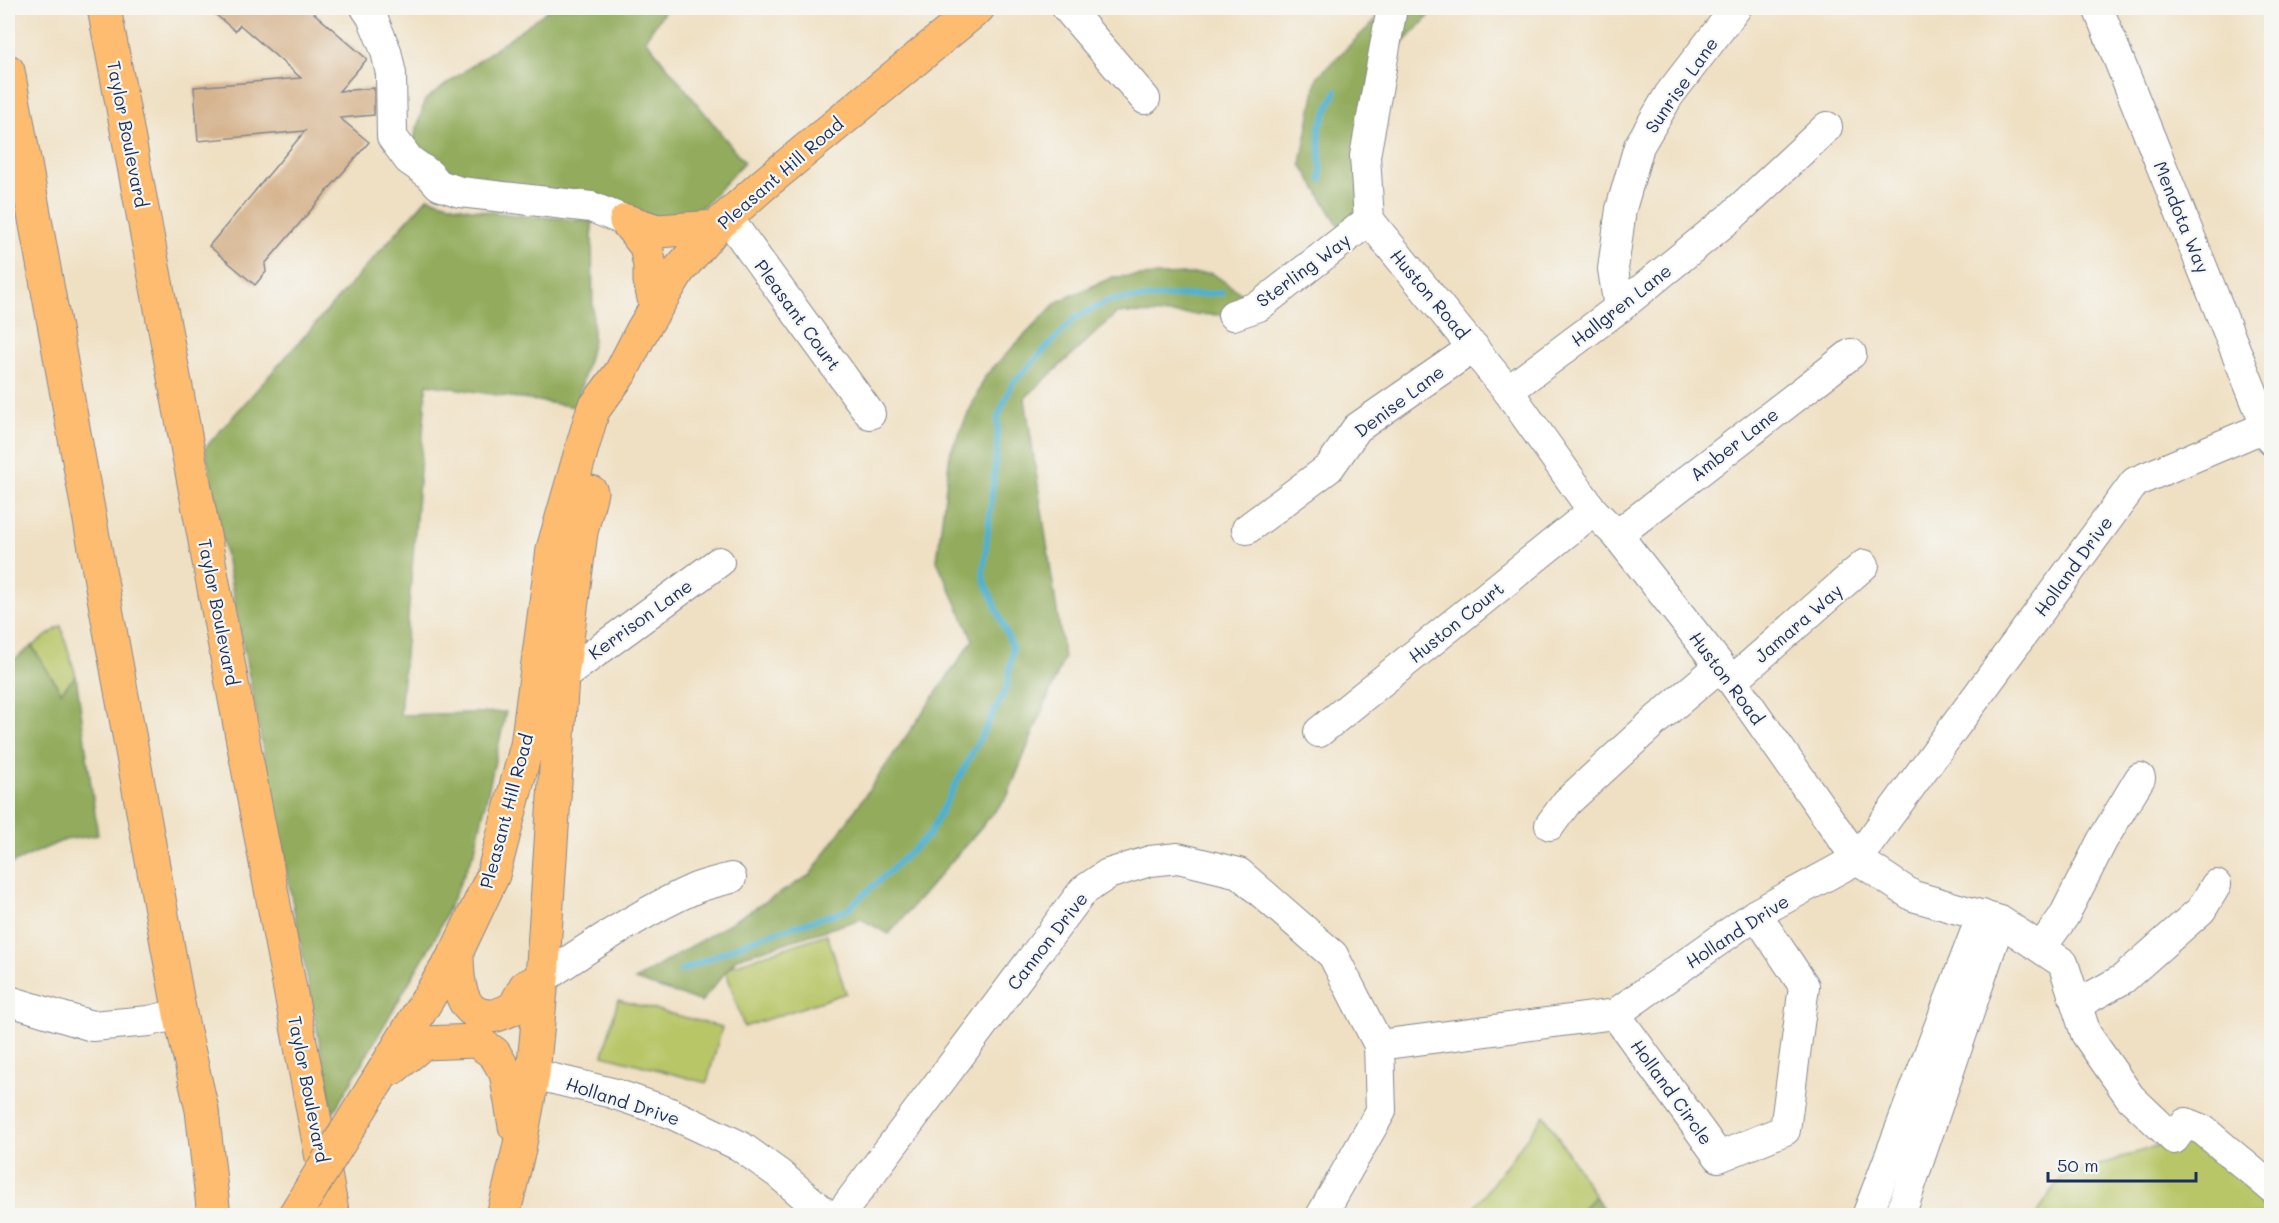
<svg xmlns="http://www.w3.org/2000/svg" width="2279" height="1223" font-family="Mali,sans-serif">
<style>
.green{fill:#b8c668;stroke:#6a7a63;stroke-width:1.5}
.forest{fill:#92ab5c;stroke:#566d5d;stroke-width:1.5}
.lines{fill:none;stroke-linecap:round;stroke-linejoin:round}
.stream{stroke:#50b1cf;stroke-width:6}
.building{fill:#d6b48e}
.minor-casing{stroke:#858890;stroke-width:32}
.major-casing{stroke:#858890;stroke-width:35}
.minor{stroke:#fff;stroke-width:30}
.major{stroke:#febc70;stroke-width:33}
.major-bridge-casing{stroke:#858890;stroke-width:35;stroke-linecap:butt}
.major-bridge{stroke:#febc70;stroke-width:33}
.labels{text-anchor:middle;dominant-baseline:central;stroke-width:4.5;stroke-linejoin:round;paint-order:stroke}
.street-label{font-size:18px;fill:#1b2f5e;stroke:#f6f6f2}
</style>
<rect width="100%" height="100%" fill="#f6f6f2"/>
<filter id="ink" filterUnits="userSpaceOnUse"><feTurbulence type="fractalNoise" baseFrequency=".0167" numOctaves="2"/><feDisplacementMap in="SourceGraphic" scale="12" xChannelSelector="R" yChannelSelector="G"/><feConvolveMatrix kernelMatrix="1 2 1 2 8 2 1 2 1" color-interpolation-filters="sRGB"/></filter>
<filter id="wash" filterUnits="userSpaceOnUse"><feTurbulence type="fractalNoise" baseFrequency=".008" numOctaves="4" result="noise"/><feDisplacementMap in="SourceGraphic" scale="24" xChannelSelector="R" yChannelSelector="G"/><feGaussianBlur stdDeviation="1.35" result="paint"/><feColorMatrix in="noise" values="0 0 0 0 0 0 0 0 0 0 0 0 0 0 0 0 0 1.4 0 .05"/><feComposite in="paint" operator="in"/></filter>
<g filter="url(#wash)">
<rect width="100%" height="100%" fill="#efe0c3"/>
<!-- green -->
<g class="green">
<path d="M61,626L76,676L61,692L32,646Z"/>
<path d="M827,934L846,993L744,1027L725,968Z"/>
<path d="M618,1000L722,1027L707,1083L603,1055Z"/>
<path d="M1544,1115L1595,1196L1576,1215L1468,1216Z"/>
<path d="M2203,1130L2271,1188V1215L2035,1216L2061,1178Z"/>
</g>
<!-- forest -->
<g class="forest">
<path d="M551,8H667L645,39L744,162L705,205L680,218L662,220L598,194L480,186L443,173L412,146L425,100Z"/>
<path d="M1388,8H1456L1431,14L1381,67L1369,220L1347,239L1301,164L1317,77Z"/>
<path d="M428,197C474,216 541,216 592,221L593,341L576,407L427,384L400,715L506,712L475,850L435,938L333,1113L205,448Z"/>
<path d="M1212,273L1259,306L1233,315L1117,313L1025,398L1064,658L1007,797L889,934L861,919L737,958L701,1002L635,980L810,875L973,640L937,561L950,453L986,375L1057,302L1113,277Z"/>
<path d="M32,646L61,692L76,676L98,835L64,840L8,865V664Z"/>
<path d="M1595,1196L1607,1215H1576Z"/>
</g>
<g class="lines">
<!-- stream -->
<g class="stream">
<path d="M1321,180L1319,128L1336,91"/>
<path d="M681,971L754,939L847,910L929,835L1007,687L1013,649L983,576L997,448L998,417L1012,384L1076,317L1111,300L1223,293"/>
</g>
</g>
<g id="blocks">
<!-- building -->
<path class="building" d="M208,8H308L367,59L339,91L374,88V115L340,118L369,142L265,264L266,272L255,285L209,246L305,131L198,141L194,87L301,78L240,25L235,31Z"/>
</g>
</g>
<g filter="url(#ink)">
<use href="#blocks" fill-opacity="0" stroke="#858890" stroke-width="1.5"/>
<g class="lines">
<!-- minor casing -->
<g class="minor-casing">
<g id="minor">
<path d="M366,8L372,17L386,51L391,74L392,137L409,160L429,174L439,185L460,192L591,207L626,221"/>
<path d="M1067,8L1145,99"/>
<path d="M1392,8L1365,156L1369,220L1508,391L1593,511L1617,535L1732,681L1857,859L1913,896L2000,921L2063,963L2086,1034L2130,1097L2174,1139L2186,1123L2203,1130L2272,1188"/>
<path d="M2098,8L2272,441"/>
<path d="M727,217L870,414"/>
<path d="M1619,308L1613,269L1621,209L1639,146L1669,95L1736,8"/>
<path d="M1233,315L1259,306L1369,220"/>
<path d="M1508,391L1619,308L1732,216L1827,127"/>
<path d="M1247,529L1329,468L1357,428L1474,347"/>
<path d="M1617,535L1851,354"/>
<path d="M562,677L719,562"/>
<path d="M1732,681L1864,565"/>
<path d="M1319,732L1593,511"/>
<path d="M1550,825L1567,802L1656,720L1720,666"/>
<path d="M2041,948L2064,916L2102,841L2140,778"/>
<path d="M542,979C587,948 645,910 696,888C707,884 720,881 731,878"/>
<path d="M13,1002L92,1026L149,1021L180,1014"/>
<path d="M2078,1004L2123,979L2201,910L2216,885"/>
<path d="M1615,1014L1719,1157L1785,1130L1804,986L1756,914"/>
<path d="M533,1074L612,1093L668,1112L740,1146L779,1174L828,1216"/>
<path d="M839,1216L1083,891L1108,874L1150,861L1178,858L1239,873L1333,955L1379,1045"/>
<path d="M1321,1216L1381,1111L1379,1045L1615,1014L1756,914L1857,859L2135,482L2272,424"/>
<path d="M1867,1216L1982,915"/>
<path d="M1900,1216L1994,938"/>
</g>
</g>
<!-- major casing -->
<g class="major-casing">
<g id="major">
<path d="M104,8L333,1216"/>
<path d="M8,71L180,1014L202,1110L214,1216"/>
<path d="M626,221L646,246L650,266V281L656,307"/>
<path d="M626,221L657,231L716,227"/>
<path d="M457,951C457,974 457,1017 491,1016C498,1016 507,1011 514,1008L525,987L542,979"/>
<path d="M393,1068L423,1043L476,1041L494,1053L506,1073L515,1126"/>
<path d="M378,1080L457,951L493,875L527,745L553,549L593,410L621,372L643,329L679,270L716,227L763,185L978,8"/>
<path d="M503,1216L519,1149L533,1074L542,979L562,677L581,532L591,492"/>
</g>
</g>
<!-- minor -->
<use href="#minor" class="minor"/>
<!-- major -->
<use href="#major" class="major"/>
<!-- major-bridge casing -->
<g class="major-bridge-casing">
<path id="major-bridge" d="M294,1216L378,1080"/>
</g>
<!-- major-bridge -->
<use href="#major-bridge" class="major-bridge"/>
</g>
</g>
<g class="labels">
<!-- street labels -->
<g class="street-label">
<text transform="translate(1681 85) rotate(-55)">Sunrise Lane</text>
<text transform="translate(128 134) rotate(79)">Taylor Boulevard</text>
<text transform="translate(780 173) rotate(-41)">Pleasant Hill Road</text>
<text transform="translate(2182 217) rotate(68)">Mendota Way</text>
<text transform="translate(1303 270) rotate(-36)">Sterling Way</text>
<text transform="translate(1430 294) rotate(50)">Huston Road</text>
<text transform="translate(1621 305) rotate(-38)">Hallgren Lane</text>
<text transform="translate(798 315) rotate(54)">Pleasant Court</text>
<text transform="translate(1399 401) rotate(-37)">Denise Lane</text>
<text transform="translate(1734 444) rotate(-38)">Amber Lane</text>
<text transform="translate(2073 566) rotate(-54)">Holland Drive</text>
<text transform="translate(219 612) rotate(79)">Taylor Boulevard</text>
<text transform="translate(640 619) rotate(-36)">Kerrison Lane</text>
<text transform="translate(1456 622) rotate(-39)">Huston Court</text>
<text transform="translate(1798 623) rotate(-41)">Jamara Way</text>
<text transform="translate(1727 678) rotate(53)">Huston Road</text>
<text transform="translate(506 811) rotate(-75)">Pleasant Hill Road</text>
<text transform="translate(1737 931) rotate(-33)">Holland Drive</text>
<text transform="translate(1047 941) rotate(-52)">Cannon Drive</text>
<text transform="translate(309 1089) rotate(79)">Taylor Boulevard</text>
<text transform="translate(1672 1092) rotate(54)">Holland Circle</text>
<text transform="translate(623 1101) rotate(18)">Holland Drive</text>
</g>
</g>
<!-- margin -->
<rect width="2279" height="1223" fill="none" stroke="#f6f6f2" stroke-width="30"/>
<!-- scale -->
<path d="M2048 1172v9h148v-9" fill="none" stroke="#1b2f5e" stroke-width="3"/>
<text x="2057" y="1172" font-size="18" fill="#1b2f5e" stroke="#f6f6f2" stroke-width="4.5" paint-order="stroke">50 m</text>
</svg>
